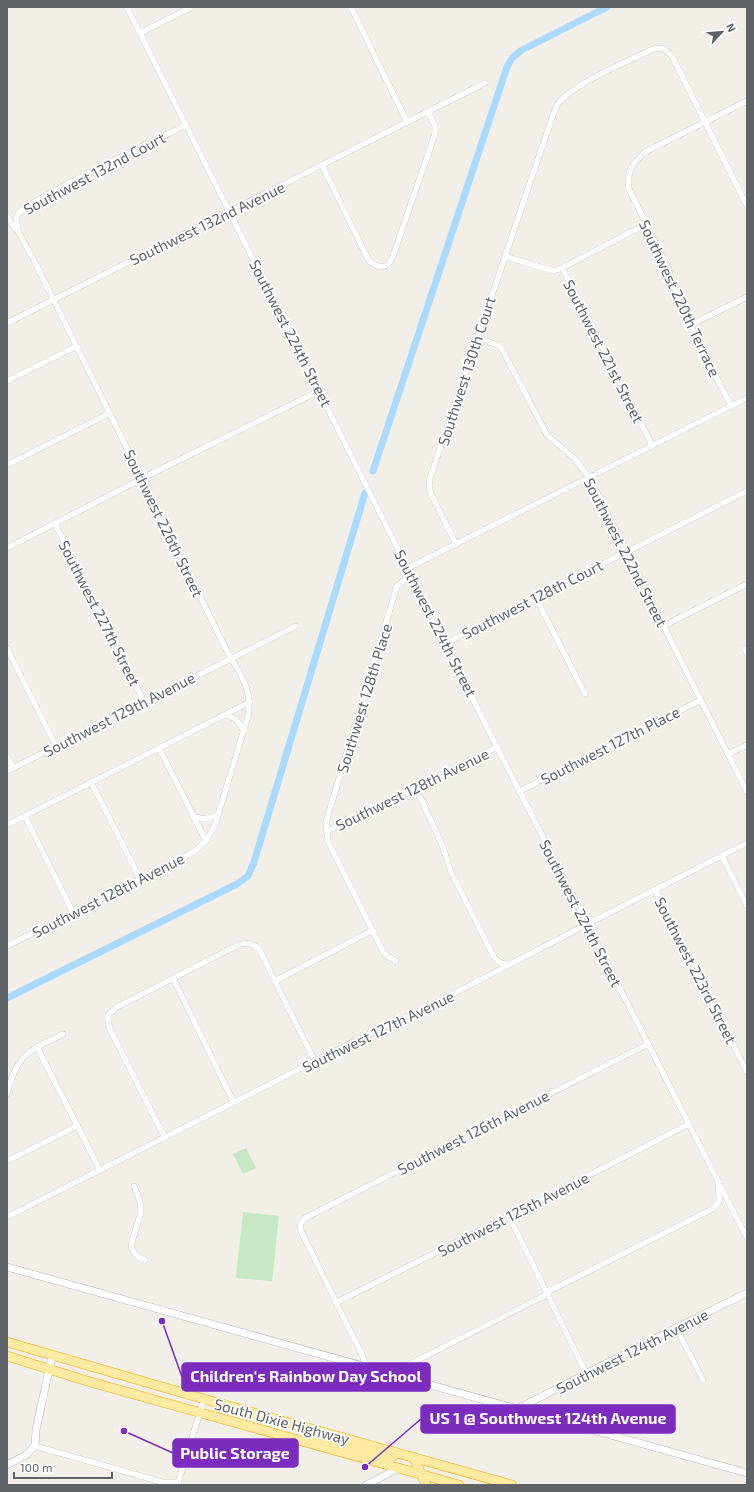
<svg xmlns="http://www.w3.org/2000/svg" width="754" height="1492" font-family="'Exo 2',sans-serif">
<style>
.green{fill:#c5e8c5}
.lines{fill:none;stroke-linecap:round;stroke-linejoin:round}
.canal{stroke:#aadaff;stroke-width:7}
.minor-casing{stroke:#b5b8bc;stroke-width:6}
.tertiary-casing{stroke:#b5b8bc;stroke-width:8}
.trunk-casing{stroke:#f9ab00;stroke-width:10}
.minor{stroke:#fff;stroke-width:5.5}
.tertiary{stroke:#fff;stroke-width:7}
.trunk{stroke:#feeaa1;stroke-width:9}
.labels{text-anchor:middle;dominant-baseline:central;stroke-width:3.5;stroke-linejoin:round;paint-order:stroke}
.street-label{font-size:15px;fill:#5f6368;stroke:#fff}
.leader{fill:none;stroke:#7b2cbf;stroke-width:1.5}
.callout-dot{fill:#7b2cbf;stroke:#fff;stroke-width:1.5}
.callout{fill:#7b2cbf;stroke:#7b2cbf;stroke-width:1.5}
.callout-label{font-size:16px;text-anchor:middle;font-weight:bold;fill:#fff}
</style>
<rect width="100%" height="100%" fill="#f1efe8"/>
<!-- green -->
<g class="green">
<path d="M246,1148L256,1168L243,1174L233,1154Z"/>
<path d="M243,1212L279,1216L272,1281L236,1278Z"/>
</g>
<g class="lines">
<!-- canal -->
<g class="canal">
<path d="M373,471L507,67L512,58L522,50L607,7"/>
<path d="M7,998L237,884L248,876L254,862L365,493"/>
</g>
<!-- minor casing -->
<g class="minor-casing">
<g id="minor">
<path d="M127,7L497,747L747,1238"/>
<path d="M351,7L407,122"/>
<path d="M140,33L192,7"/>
<path d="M322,165L369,261C380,269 387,270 393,256L435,134V126L428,112"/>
<path d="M7,215L13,226L18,231L36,264L226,649C239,673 253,687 248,716L215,825C209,838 201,848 188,855L7,946"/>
<path d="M18,230L16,217L22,209L80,177L186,125"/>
<path d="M504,256L553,271L562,268L646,224"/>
<path d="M562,268L652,445"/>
<path d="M7,323L485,83"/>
<path d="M690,325L747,297"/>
<path d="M477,338L498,345L502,349L547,435L575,459L589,477L747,792"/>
<path d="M7,381L77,346"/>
<path d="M731,406L681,307L668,268L629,189C627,170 631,165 645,152L747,101"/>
<path d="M7,465L110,413"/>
<path d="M55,524L144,702"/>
<path d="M456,544L431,494L429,486L430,478L553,115C554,111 556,107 558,104C573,83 629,61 653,49L663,48L672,56L747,206"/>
<path d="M7,548L151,474L319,391"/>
<path d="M536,598L585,694"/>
<path d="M663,626L747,584"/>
<path d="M446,643L747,491"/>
<path d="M7,648L56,746"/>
<path d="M744,648L747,654"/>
<path d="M226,715L236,719L244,731"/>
<path d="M159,748L206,841"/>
<path d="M728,754L747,745"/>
<path d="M7,756L13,768"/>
<path d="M7,771L296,626"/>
<path d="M91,782L140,879"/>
<path d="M416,788L443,847L450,870L494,957C499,963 503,965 511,964"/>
<path d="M520,791L701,700"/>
<path d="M25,816L73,913"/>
<path d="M194,817L205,819L218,815"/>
<path d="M7,825L250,702"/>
<path d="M326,831L351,821L497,747"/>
<path d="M722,856L747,906"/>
<path d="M655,890L747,1072"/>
<path d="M396,961L385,955L328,841L326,822L397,586L405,580L408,568L747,398"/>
<path d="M173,978L234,1103"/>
<path d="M275,981L373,930"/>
<path d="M37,1047L100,1170"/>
<path d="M7,1094C17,1053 29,1051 63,1034"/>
<path d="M165,1138L110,1029L108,1021V1015L117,1007L238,945C247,942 253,943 259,949L315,1062"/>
<path d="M7,1161L77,1126"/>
<path d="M134,1186C138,1195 141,1202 141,1212L131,1245C133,1254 137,1257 145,1260"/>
<path d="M509,1216L586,1373"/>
<path d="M7,1217L369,1034L428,1007L595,920L747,843"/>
<path d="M547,1292L714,1208L720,1200L718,1190L719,1182"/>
<path d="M337,1302L509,1216L689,1124"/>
<path d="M676,1328L703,1380"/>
<path d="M367,1368L362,1355L300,1229L301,1223L305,1218L648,1044"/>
<path d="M395,1375L410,1364L548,1294"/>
<path d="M35,1446L162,1482L178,1483"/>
<path d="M178,1483L204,1399"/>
</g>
</g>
<!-- tertiary casing -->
<g class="tertiary-casing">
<g id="tertiary">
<path d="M7,1267L747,1473"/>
<path d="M517,1409L676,1328L747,1293"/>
<path d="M7,1465L26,1455L35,1446L36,1430L52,1356"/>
<path d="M366,1485L399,1468"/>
</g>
</g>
<!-- trunk casing -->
<g class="trunk-casing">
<g id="trunk">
<path d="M7,1342L204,1399L512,1485"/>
<path d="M7,1356L87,1381L459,1485"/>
<path d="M309,1441L323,1439L387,1458H391L397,1453"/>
<path d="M414,1458L426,1485"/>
</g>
</g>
<!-- minor -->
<use href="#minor" class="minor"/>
<!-- tertiary -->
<use href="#tertiary" class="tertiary"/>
<!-- trunk -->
<use href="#trunk" class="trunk"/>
</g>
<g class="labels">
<!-- street labels -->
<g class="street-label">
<text transform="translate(94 173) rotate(-28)">Southwest 132nd Court</text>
<text transform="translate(207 223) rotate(-26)">Southwest 132nd Avenue</text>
<text transform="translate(680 298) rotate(65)">Southwest 220th Terrace</text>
<text transform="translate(291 333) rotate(63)">Southwest 224th Street</text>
<text transform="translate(604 351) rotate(63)">Southwest 221st Street</text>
<text transform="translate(466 371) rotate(-72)">Southwest 130th Court</text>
<text transform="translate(164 523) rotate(64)">Southwest 226th Street</text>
<text transform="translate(626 552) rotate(63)">Southwest 222nd Street</text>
<text transform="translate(532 599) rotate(-27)">Southwest 128th Court</text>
<text transform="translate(100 613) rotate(63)">Southwest 227th Street</text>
<text transform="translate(436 623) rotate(63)">Southwest 224th Street</text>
<text transform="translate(364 698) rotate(-73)">Southwest 128th Place</text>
<text transform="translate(119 714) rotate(-27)">Southwest 129th Avenue</text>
<text transform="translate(610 745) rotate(-27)">Southwest 127th Place</text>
<text transform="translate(412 789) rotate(-26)">Southwest 128th Avenue</text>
<text transform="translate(108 895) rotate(-27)">Southwest 128th Avenue</text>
<text transform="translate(581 913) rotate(63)">Southwest 224th Street</text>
<text transform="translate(696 970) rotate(63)">Southwest 223rd Street</text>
<text transform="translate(378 1031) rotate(-26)">Southwest 127th Avenue</text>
<text transform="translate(473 1132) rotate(-27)">Southwest 126th Avenue</text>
<text transform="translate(513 1214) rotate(-27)">Southwest 125th Avenue</text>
<text transform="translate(632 1351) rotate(-27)">Southwest 124th Avenue</text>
<text transform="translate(282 1421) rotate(15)">South Dixie Highway</text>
</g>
</g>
<!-- callouts -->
<path class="leader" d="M162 1321L182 1377M365 1467L421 1419M124 1431L173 1453"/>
<g class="callout-dot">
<circle cx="162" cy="1321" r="4"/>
<circle cx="365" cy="1467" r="4"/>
<circle cx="124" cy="1431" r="4"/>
</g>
<g class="callout">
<rect x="182" y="1363" width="248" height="28" rx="4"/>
<rect x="421" y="1405" width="254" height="28" rx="4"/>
<rect x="173" y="1439" width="125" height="28" rx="4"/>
</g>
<g class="callout-label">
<text x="306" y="1382">Children's Rainbow Day School</text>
<text x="548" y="1424">US 1 @ Southwest 124th Avenue</text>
<text x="235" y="1459">Public Storage</text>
</g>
<!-- border -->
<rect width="754" height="1492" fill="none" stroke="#5f6368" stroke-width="16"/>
<!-- north arrow -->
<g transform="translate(722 32) rotate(64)" stroke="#ffffff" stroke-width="3" paint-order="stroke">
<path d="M0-3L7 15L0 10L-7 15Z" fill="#5f6368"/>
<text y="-6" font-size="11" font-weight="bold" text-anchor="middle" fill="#5f6368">N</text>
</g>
<!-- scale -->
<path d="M14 1472v6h98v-6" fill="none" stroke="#5f6368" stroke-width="2"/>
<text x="20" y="1472" font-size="12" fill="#5f6368" stroke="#ffffff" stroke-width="3" paint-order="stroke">100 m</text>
</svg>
